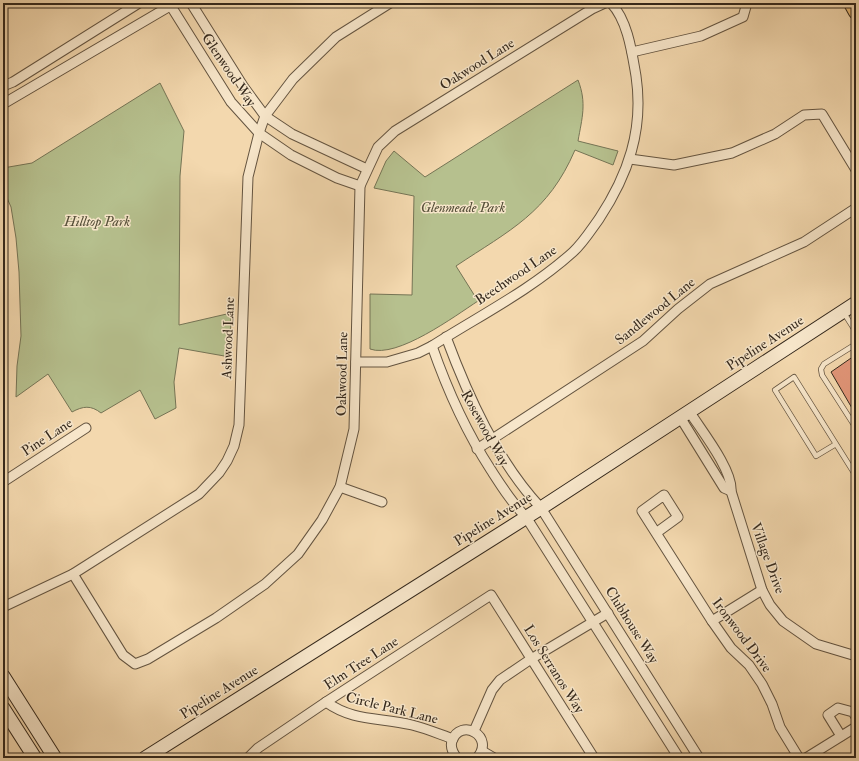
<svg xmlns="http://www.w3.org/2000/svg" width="859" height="761" font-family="'IM FELL Double Pica',serif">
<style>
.green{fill:#b6c08e;stroke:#757455}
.building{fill:#e29679;stroke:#34281c;filter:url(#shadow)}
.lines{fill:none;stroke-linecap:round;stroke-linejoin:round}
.lane-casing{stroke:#645440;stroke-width:6}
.street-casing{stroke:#645440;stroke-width:11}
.secondary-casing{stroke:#34281c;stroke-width:15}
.primary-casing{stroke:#34281c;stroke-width:16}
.lane{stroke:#f7e6ca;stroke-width:4.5}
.street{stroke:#f7e6ca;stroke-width:9}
.secondary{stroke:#f7e6ca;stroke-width:13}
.primary{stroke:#eabc77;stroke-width:14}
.labels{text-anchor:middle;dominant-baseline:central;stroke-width:3;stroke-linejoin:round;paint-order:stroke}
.street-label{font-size:14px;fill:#34281c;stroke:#f7e6ca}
.park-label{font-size:14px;font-style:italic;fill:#544e38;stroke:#f7e6ca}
</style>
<defs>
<filter id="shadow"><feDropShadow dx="4.5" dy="2.5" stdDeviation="0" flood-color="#0004"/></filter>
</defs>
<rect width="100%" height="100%" fill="#f3d8ae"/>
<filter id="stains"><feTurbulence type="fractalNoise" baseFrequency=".005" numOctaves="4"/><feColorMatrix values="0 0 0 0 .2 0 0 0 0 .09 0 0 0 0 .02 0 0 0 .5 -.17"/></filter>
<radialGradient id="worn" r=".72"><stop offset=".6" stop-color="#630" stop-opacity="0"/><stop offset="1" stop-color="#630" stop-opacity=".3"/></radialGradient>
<!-- green -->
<g class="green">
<path d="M578,80C587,103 582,118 578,141L618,151L613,165L575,150C548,213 510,230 456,266L478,301C455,316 397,359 370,349V294L412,295L414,196L374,188L386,161L394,151L425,177Z"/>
<path d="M160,83L184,131L180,176L179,325L231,313L230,357L179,348L174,382L176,408L155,419L140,390L101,413C91,405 83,406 72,412L48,374L16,397L17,366L21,336L19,272L16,238L11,207L3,189V168L32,163Z"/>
</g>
<!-- building -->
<path class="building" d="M854,356L856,360V415L831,372Z"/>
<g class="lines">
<!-- lane casing -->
<g class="lane-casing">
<g id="lane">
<path d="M844,313L856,332"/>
<path d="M856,344L824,364L821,369L822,375L856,428"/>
<path d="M836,444L816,456L775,390L794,377L856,476"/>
<path d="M856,563V564"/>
</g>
</g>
<!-- street casing -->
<g class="street-casing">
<g id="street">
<path d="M169,3L231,102L259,133L291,155L337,178L360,186"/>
<path d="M191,3L243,86L265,116L292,134L367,169"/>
<path d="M632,52L701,36L743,17L747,3"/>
<path d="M3,86L13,82L139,3"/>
<path d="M3,104L175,3"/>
<path d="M630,159L674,165L732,153L775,134L804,115L822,114L856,170"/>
<path d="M446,337C468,396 497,461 541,508L699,758"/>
<path d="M432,346C448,392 465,430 491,470C502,487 512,503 526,517L679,758"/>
<path d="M356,362H387L418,353L432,346C479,316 531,290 573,252C583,243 591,230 599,219C628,175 644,130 636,76C632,53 628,21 611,3"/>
<path d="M689,411C701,430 733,470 731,491L762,590L770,605L783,621L816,644L856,656"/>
<path d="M680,417L724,488L731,491"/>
<path d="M477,449L643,341L678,309L710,284L804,242L856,208"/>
<path d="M3,482L86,428"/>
<path d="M340,487L382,502"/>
<path d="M656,533L678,517L664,495L642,511L712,621L731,648L749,665L762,684L772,704L780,727L799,758"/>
<path d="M73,574L123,655L135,664L148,659L216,618L265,584L298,554L322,520L340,487L354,429L360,186L378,147L395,131L592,9L605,3"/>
<path d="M3,607L73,574L199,494L219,473L227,461L234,446L239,425L248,177L259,133L265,116L293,79L336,37L390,3"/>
<path d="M712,621L762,590"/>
<path d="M326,702C354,722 380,717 412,725C425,728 439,734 453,739"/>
<path d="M474,731L492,690L500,680L531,659L608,613"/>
<path d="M841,736L828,715L838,708L853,712L856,717"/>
<path d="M482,751L494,758"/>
<path d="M248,758L258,748L326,702L491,595L594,758"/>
<path d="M457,758C453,753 450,747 452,741C460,717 496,736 477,758"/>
<path d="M806,758L856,727"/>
</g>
</g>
<!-- secondary casing -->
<g class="secondary-casing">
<g id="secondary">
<path d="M3,676L55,758"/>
<path d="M3,708L35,758"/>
<path d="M145,758L541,508L856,303"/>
</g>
</g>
<!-- primary casing -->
<g class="primary-casing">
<path id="primary" d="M851,3L856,12"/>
</g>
<!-- lane -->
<use href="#lane" class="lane"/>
<!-- street -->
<use href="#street" class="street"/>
<!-- secondary -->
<use href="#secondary" class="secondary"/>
<!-- primary -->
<use href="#primary" class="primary"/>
</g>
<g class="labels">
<!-- street labels -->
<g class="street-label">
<text transform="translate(477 64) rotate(-32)">Oakwood Lane</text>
<text transform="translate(229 70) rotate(56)">Glenwood Way</text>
<text transform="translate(516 275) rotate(-34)">Beechwood Lane</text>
<text transform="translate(655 311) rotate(-39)">Sandlewood Lane</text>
<text transform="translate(228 338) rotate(-88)">Ashwood Lane</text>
<text transform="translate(765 343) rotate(-33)">Pipeline Avenue</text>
<text transform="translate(342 374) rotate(-89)">Oakwood Lane</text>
<text transform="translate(485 428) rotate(61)">Rosewood Way</text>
<text transform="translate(47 437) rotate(-33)">Pine Lane</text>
<text transform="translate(493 519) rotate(-32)">Pipeline Avenue</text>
<text transform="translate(768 558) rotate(70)">Village Drive</text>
<text transform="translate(632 625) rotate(58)">Clubhouse Way</text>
<text transform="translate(742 635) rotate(53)">Ironwood Drive</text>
<text transform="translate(361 663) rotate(-33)">Elm Tree Lane</text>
<text transform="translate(554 669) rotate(58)">Los Serranos Way</text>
<text transform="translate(219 692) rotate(-32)">Pipeline Avenue</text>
<text transform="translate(392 708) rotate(14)">Circle Park Lane</text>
</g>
<!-- park labels -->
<g class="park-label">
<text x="463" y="207">Glenmeade Park</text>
<text x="97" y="221">Hilltop Park</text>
</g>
</g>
<!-- margin -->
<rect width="859" height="761" fill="none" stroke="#f3d8ae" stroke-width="16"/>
<rect x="4" y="4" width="851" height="753" fill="none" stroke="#34281c" stroke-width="2"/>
<rect x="8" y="8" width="843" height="745" fill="none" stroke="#34281c"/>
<rect width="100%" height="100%" filter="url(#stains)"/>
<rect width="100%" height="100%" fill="url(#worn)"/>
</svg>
